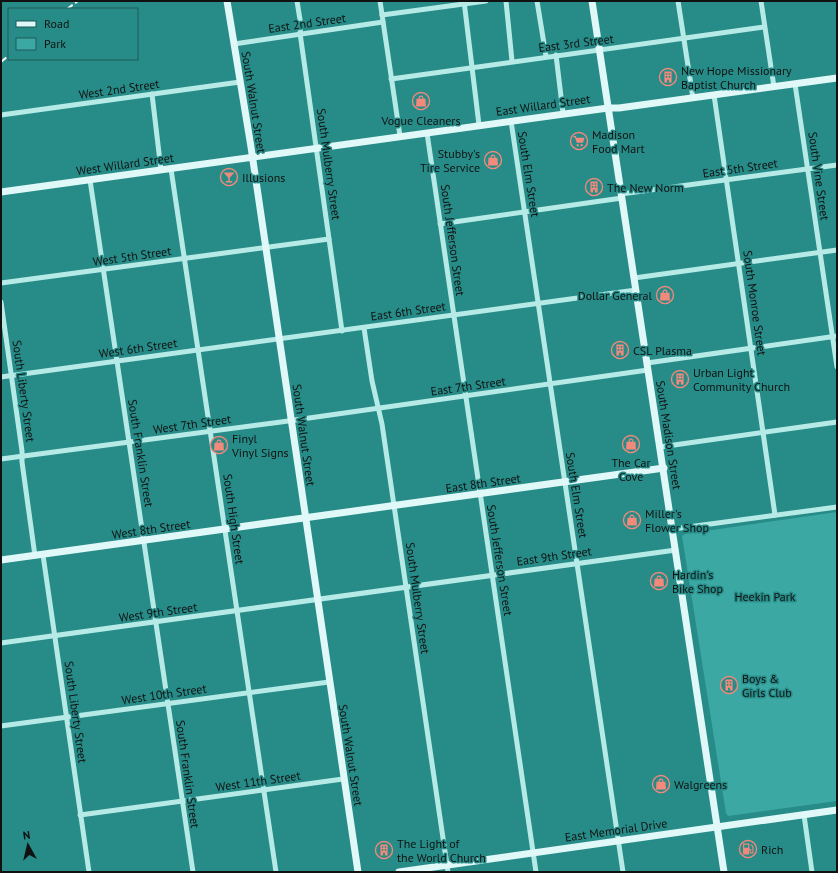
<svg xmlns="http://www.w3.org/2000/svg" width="838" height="873" font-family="'PT Sans',sans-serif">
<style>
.green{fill:#3ca8a3}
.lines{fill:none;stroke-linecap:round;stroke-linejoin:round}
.street{stroke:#b6eae7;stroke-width:5}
.secondary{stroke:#e0f8f8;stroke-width:7}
.rail{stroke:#fff;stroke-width:2;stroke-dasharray:7 3;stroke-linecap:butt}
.labels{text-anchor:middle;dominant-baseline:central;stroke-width:3;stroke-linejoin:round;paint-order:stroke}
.street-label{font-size:12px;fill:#111;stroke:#278c88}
.poi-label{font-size:12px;fill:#111;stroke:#278c88;text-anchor:start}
.park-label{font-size:12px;fill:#111;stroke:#278c88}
</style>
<rect width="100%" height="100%" fill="#278c88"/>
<!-- green -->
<path class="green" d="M837,512V801L728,816L726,813L682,536L685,534Z"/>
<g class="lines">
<!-- street -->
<g class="street">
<path d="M297,1L301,26L300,33L342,331"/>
<path d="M380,1L400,136"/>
<path d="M464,1L479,125"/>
<path d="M506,1L512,61"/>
<path d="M537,1L546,56"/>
<path d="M678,1L693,98"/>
<path d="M761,1L774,87"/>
<path d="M382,15L486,1"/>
<path d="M234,44L383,22"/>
<path d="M556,55L563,113"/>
<path d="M391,79L764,27"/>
<path d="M795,84L837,367"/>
<path d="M152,94L161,170"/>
<path d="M714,95L775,515"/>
<path d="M1,115L240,82"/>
<path d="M511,121L623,872"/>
<path d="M427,133L536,872"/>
<path d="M171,169L276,872"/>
<path d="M90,180L193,872"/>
<path d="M621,194L837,165"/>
<path d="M440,224L622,198"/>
<path d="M634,278L837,250"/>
<path d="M1,283L329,239"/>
<path d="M1,302L22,451V462L35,556"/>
<path d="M364,328L372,381L382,424L448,872"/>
<path d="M647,363L837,336"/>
<path d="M1,377L636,290"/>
<path d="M660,447L837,422"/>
<path d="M1,459L281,422L648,370"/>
<path d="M673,529L837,507"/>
<path d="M43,555L89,872"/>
<path d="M1,643L676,550"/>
<path d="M1,726L329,682"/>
<path d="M80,815L343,779"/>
<path d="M804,815L812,872"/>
</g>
<!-- secondary -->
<g class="secondary">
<path d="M227,1L251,147L358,872"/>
<path d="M592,1L724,872"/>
<path d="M1,192L608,108H619L837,78"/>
<path d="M1,560L664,468"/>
<path d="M399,872L837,810"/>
</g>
<!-- rail -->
<g class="rail">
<path d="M67,9L78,1"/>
<path d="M1,62L9,55"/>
</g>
</g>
<!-- icons -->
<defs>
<g id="building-ring" transform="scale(0.9)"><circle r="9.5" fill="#278c88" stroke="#f2897b" stroke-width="1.5"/><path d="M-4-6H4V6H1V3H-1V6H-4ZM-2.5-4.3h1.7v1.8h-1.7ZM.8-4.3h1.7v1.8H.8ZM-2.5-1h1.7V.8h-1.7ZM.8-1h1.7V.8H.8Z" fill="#f2897b"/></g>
<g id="shop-ring" transform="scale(0.9)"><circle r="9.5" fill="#278c88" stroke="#f2897b" stroke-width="1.5"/><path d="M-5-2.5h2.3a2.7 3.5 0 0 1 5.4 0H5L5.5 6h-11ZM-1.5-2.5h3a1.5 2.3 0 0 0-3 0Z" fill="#f2897b"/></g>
<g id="supermarket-ring" transform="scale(0.9)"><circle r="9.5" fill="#278c88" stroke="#f2897b" stroke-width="1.5"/><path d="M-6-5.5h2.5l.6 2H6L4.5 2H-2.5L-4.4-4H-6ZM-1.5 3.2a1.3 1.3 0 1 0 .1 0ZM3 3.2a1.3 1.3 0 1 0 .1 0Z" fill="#f2897b"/></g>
<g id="bar-ring" transform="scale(0.9)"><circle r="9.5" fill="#278c88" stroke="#f2897b" stroke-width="1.5"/><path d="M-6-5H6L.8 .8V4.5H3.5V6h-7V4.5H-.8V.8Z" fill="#f2897b"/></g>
<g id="fuel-ring" transform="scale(0.9)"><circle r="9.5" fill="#278c88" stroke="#f2897b" stroke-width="1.5"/><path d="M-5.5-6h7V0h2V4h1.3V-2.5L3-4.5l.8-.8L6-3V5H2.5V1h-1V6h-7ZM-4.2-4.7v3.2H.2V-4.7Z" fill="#f2897b"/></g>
</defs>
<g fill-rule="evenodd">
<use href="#building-ring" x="668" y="77"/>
<use href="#shop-ring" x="421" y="101"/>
<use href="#supermarket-ring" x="579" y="141"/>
<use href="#shop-ring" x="493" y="160"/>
<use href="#bar-ring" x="229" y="177"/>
<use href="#building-ring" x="594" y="187"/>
<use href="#shop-ring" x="665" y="295"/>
<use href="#building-ring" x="620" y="350"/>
<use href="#building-ring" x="680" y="379"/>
<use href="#shop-ring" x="631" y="444"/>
<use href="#shop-ring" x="219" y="445"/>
<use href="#shop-ring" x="632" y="520"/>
<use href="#shop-ring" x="659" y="581"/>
<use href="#building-ring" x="729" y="685"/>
<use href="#shop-ring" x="661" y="784"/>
<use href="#fuel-ring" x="748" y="849"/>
<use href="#building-ring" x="384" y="850"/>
</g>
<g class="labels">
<!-- street labels -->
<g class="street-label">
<text transform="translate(307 23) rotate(-8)">East 2nd Street</text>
<text transform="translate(576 43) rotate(-7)">East 3rd Street</text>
<text transform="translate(119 89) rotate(-8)">West 2nd Street</text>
<text transform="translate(254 102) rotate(81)">South Walnut Street</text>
<text transform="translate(543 105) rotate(-8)">East Willard Street</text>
<text transform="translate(125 164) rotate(-8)">West Willard Street</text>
<text transform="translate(329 164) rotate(82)">South Mulberry Street</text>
<text transform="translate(740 168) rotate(-8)">East 5th Street</text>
<text transform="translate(529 174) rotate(81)">South Elm Street</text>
<text transform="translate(819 176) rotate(82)">South Vine Street</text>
<text transform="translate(453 240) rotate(82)">South Jefferson Street</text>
<text transform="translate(132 256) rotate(-8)">West 5th Street</text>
<text transform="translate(755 303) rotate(82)">South Monroe Street</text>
<text transform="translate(408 311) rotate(-8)">East 6th Street</text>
<text transform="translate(138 348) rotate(-8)">West 6th Street</text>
<text transform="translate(468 386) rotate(-8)">East 7th Street</text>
<text transform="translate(24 391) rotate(82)">South Liberty Street</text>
<text transform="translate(192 424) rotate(-8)">West 7th Street</text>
<text transform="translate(304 435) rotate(82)">South Walnut Street</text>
<text transform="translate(669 435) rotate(81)">South Madison Street</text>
<text transform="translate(141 453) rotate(81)">South Franklin Street</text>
<text transform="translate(483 483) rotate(-8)">East 8th Street</text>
<text transform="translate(577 495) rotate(81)">South Elm Street</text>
<text transform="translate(234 519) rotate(82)">South High Street</text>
<text transform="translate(151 529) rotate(-8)">West 8th Street</text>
<text transform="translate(554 556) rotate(-8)">East 9th Street</text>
<text transform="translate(500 560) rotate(81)">South Jefferson Street</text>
<text transform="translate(418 598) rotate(82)">South Mulberry Street</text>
<text transform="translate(158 612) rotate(-8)">West 9th Street</text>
<text transform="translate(164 694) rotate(-8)">West 10th Street</text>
<text transform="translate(76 712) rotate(82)">South Liberty Street</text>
<text transform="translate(351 755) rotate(81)">South Walnut Street</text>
<text transform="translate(188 774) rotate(82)">South Franklin Street</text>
<text transform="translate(258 781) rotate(-8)">West 11th Street</text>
<text transform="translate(616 830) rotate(-8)">East Memorial Drive</text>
</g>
<!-- poi labels -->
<g class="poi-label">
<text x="681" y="70">New Hope Missionary<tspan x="681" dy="14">Baptist Church</tspan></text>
<text x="421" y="120" text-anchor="middle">Vogue Cleaners</text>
<text x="592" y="134">Madison<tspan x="592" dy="14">Food Mart</tspan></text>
<text x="480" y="153" text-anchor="end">Stubby's<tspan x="480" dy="14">Tire Service</tspan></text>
<text x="242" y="177">Illusions</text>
<text x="607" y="187">The New Norm</text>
<text x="652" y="295" text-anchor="end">Dollar General</text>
<text x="633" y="350">CSL Plasma</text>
<text x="693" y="372">Urban Light<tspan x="693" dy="14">Community Church</tspan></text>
<text x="232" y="438">Finyl<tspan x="232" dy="14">Vinyl Signs</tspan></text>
<text x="631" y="462" text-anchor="middle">The Car<tspan x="631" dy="14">Cove</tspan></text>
<text x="645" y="513">Miller's<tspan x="645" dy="14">Flower Shop</tspan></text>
<text x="672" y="574">Hardin's<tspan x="672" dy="14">Bike Shop</tspan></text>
<text x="742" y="678">Boys &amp;<tspan x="742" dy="14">Girls Club</tspan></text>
<text x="674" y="784">Walgreens</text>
<text x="397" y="843">The Light of<tspan x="397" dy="14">the World Church</tspan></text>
<text x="761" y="849">Rich</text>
</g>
<!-- park labels -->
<g class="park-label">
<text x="765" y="596">Heekin Park</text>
</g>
</g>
<!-- border -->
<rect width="838" height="873" fill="none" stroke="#111111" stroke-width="4"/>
<!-- legend -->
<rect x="8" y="8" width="130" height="52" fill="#278c88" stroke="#1e5b58"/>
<rect x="16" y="21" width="20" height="6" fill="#e0f8f8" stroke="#1e5b58"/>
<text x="44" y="28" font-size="12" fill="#111111">Road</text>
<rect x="16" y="38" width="20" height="12" fill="#3ca8a3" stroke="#1e5b58"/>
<text x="44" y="48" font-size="12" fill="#111111">Park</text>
<!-- north arrow -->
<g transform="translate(28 845) rotate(352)" stroke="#278c88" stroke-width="3" paint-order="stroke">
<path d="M0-3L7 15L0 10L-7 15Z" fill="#111111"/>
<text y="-6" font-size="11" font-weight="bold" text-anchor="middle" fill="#111111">N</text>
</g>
</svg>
